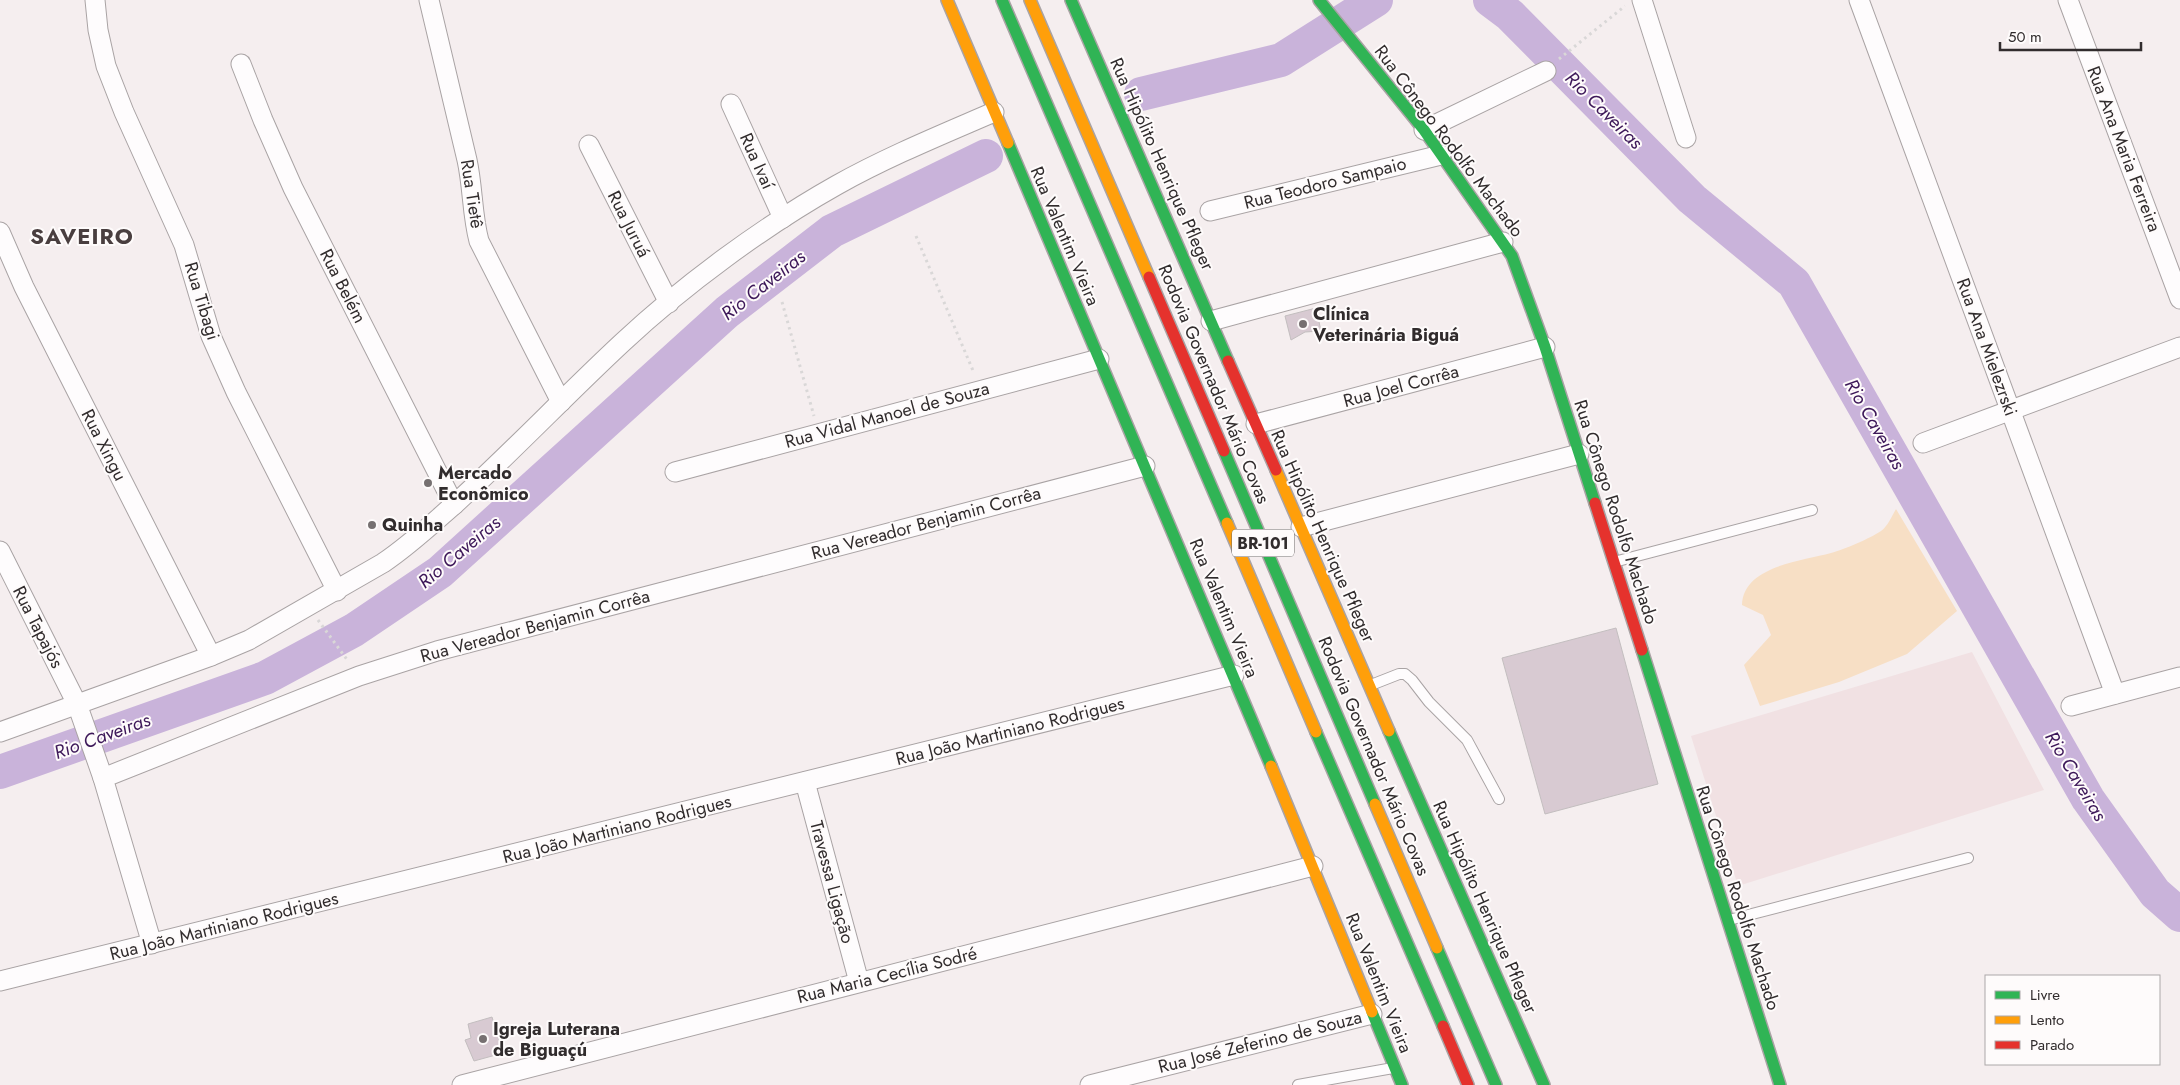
<svg xmlns="http://www.w3.org/2000/svg" width="2180" height="1085" font-family="Jost,sans-serif">
<style>
.built{fill:#f1e1e3}
.green{fill:#f7dfc5}
.lines{fill:none;stroke-linecap:round;stroke-linejoin:round}
.river{stroke:#c9b3da;stroke-width:34}
.building{fill:#d8cad2;stroke:#c3bebf}
.lane-casing{stroke:#a9a3a4;stroke-width:12}
.street-casing{stroke:#a9a3a4;stroke-width:21}
.fast-casing{stroke:#a9a3a4;stroke-width:14}
.slow-casing{stroke:#a9a3a4;stroke-width:14}
.jam-casing{stroke:#a9a3a4;stroke-width:14}
.path{stroke:#d9d7d7;stroke-width:3;stroke-dasharray:2.5 4;stroke-linecap:butt}
.lane{stroke:#fefcfd;stroke-width:10}
.street{stroke:#fefcfd;stroke-width:19}
.fast{stroke:#30b455;stroke-width:11}
.slow{stroke:#ff9f0a;stroke-width:11}
.jam{stroke:#e5322d;stroke-width:11}
.poi-dot{fill:#767071;stroke:#fefbfb;stroke-width:2}
.labels{text-anchor:middle;dominant-baseline:central;stroke-width:4;stroke-linejoin:round;paint-order:stroke}
.shield{fill:#fefbfb;stroke:#6e6a6b;stroke-width:1}
.shield-label{font-size:16px;font-weight:bold;fill:#312c2d}
.street-label{font-size:18px;fill:#312c2d;stroke:#fefbfb}
.poi-label{font-size:18px;font-weight:bold;fill:#312c2d;stroke:#fefbfb;text-anchor:start}
.water-label{font-size:19px;font-style:italic;fill:#3d1859;stroke:#fefbfb}
.district-label{font-size:22px;font-weight:bold;letter-spacing:1px;fill:#493e3f;stroke:#fefbfb}
</style>
<rect width="100%" height="100%" fill="#f5eeef"/>
<!-- built -->
<path class="built" d="M1972,652L2044,790L1738,886L1691,736Z"/>
<!-- green -->
<path class="green" d="M1896,509L1957,611L1907,654L1839,682L1760,706L1744,665L1771,635L1763,615L1742,605C1743,566 1802,561 1831,553C1845,549 1869,539 1881,531C1887,527 1892,516 1896,509Z"/>
<g class="lines">
<!-- river -->
<g class="river">
<path d="M1490,0L1510,15L1692,199L1794,283L2088,799L2155,893L2180,915"/>
<path d="M1141,94L1281,60L1376,0"/>
<path d="M0,772L265,678L354,630L440,572L727,312L832,231L986,156"/>
</g>
</g>
<!-- building -->
<g class="building">
<path d="M1316,308L1321,331L1305,332L1291,340L1285,316Z"/>
<path d="M1616,628L1658,784L1545,814L1502,658Z"/>
<path d="M492,1017L503,1053L474,1061L465,1040L471,1038L468,1024Z"/>
</g>
<g class="lines">
<!-- lane casing -->
<g class="lane-casing">
<g id="lane">
<path d="M1614,562L1812,510"/>
<path d="M1371,685L1399,674H1405L1412,680L1429,702L1467,740L1499,799"/>
<path d="M1729,920L1968,858"/>
<path d="M1298,1085L1393,1068"/>
</g>
</g>
<!-- street casing -->
<g class="street-casing">
<g id="street">
<path d="M95,0L98,30L106,66L124,112L184,245L211,336L236,392L337,591"/>
<path d="M429,0L467,160C473,187 472,215 479,241L561,402"/>
<path d="M1642,0L1686,138"/>
<path d="M1859,0L2115,694"/>
<path d="M2068,0L2180,299"/>
<path d="M241,64L263,120L293,188L454,505"/>
<path d="M731,104L783,218"/>
<path d="M1424,130L1546,71"/>
<path d="M589,145L669,303"/>
<path d="M1210,211L1441,155"/>
<path d="M0,232L24,287L211,656"/>
<path d="M1211,321L1503,242"/>
<path d="M1256,424L1545,347"/>
<path d="M1923,443L2180,347"/>
<path d="M675,472L1099,359"/>
<path d="M1301,527L1579,454"/>
<path d="M0,551L77,704L103,778"/>
<path d="M2071,706L2180,677"/>
<path d="M0,732L211,656L249,640L383,563C410,545 433,523 457,502C514,450 567,394 623,342C684,285 764,226 837,185C887,157 941,135 994,112"/>
<path d="M805,782L859,982"/>
<path d="M152,944L103,778L359,676L437,651L1145,466"/>
<path d="M0,981L1234,675"/>
<path d="M462,1085L1313,866"/>
<path d="M1090,1085L1372,1014"/>
</g>
</g>
<!-- fast casing -->
<g class="fast-casing">
<g id="fast">
<path d="M1002,0L1227,523"/>
<path d="M1071,0L1228,361"/>
<path d="M1319,0L1424,130L1512,256L1545,347L1595,503"/>
<path d="M1008,143L1271,766"/>
<path d="M1224,451L1375,804"/>
<path d="M1642,650L1780,1085"/>
<path d="M1389,731L1544,1085"/>
<path d="M1316,732L1443,1026"/>
<path d="M1437,948L1496,1085"/>
<path d="M1372,1012L1402,1085"/>
</g>
</g>
<!-- slow casing -->
<g class="slow-casing">
<g id="slow">
<path d="M947,0L1008,143"/>
<path d="M1030,0L1149,277"/>
<path d="M1276,470L1389,731"/>
<path d="M1227,523L1316,732"/>
<path d="M1271,766L1372,1012"/>
<path d="M1375,804L1437,948"/>
</g>
</g>
<!-- jam casing -->
<g class="jam-casing">
<g id="jam">
<path d="M1149,277L1224,451"/>
<path d="M1228,361L1276,470"/>
<path d="M1595,503L1642,650"/>
<path d="M1443,1026L1468,1085"/>
</g>
</g>
<!-- path -->
<g class="path">
<path d="M1559,59L1625,6"/>
<path d="M916,236L974,373"/>
<path d="M782,302L814,416"/>
<path d="M318,620L348,661"/>
</g>
<!-- lane -->
<use href="#lane" class="lane"/>
<!-- street -->
<use href="#street" class="street"/>
<!-- fast -->
<use href="#fast" class="fast"/>
<!-- slow -->
<use href="#slow" class="slow"/>
<!-- jam -->
<use href="#jam" class="jam"/>
</g>
<!-- markers -->
<g class="poi-dot">
<circle cx="1303" cy="324" r="5"/>
<circle cx="428" cy="483" r="5"/>
<circle cx="372" cy="525" r="5"/>
<circle cx="483" cy="1039" r="5"/>
</g>
<g class="labels">
<!-- shield labels -->
<rect class="shield" x="1232" y="529.5" width="62" height="27" rx="4"/>
<g class="shield-label">
<text x="1263" y="543">BR-101</text>
</g>
<!-- street labels -->
<g class="street-label">
<text transform="translate(1449 141) rotate(53)">Rua Cônego Rodolfo Machado</text>
<text transform="translate(2124 149) rotate(69)">Rua Ana Maria Ferreira</text>
<text transform="translate(757 161) rotate(66)">Rua Ivaí</text>
<text transform="translate(1162 164) rotate(66)">Rua Hipólito Henrique Pfleger</text>
<text transform="translate(1325 183) rotate(-14)">Rua Teodoro Sampaio</text>
<text transform="translate(472 194) rotate(81)">Rua Tietê</text>
<text transform="translate(629 224) rotate(63)">Rua Juruá</text>
<text transform="translate(1065 236) rotate(67)">Rua Valentim Vieira</text>
<text transform="translate(343 286) rotate(63)">Rua Belém</text>
<text transform="translate(202 301) rotate(73)">Rua Tibagi</text>
<text transform="translate(1987 347) rotate(70)">Rua Ana Mielezrski</text>
<text transform="translate(1214 384) rotate(67)">Rodovia Governador Mário Covas</text>
<text transform="translate(1401 386) rotate(-15)">Rua Joel Corrêa</text>
<text transform="translate(887 415) rotate(-15)">Rua Vidal Manoel de Souza</text>
<text transform="translate(104 445) rotate(63)">Rua Xingu</text>
<text transform="translate(1616 512) rotate(72)">Rua Cônego Rodolfo Machado</text>
<text transform="translate(926 523) rotate(-15)">Rua Vereador Benjamin Corrêa</text>
<text transform="translate(1323 536) rotate(66)">Rua Hipólito Henrique Pfleger</text>
<text transform="translate(1224 608) rotate(67)">Rua Valentim Vieira</text>
<text transform="translate(535 626) rotate(-15)">Rua Vereador Benjamin Corrêa</text>
<text transform="translate(38 627) rotate(63)">Rua Tapajós</text>
<text transform="translate(1010 731) rotate(-14)">Rua João Martiniano Rodrigues</text>
<text transform="translate(1374 756) rotate(67)">Rodovia Governador Mário Covas</text>
<text transform="translate(617 829) rotate(-14)">Rua João Martiniano Rodrigues</text>
<text transform="translate(832 882) rotate(75)">Travessa Ligação</text>
<text transform="translate(1738 898) rotate(72)">Rua Cônego Rodolfo Machado</text>
<text transform="translate(1485 907) rotate(66)">Rua Hipólito Henrique Pfleger</text>
<text transform="translate(224 926) rotate(-14)">Rua João Martiniano Rodrigues</text>
<text transform="translate(887 975) rotate(-14)">Rua Maria Cecília Sodré</text>
<text transform="translate(1379 983) rotate(68)">Rua Valentim Vieira</text>
<text transform="translate(1260 1042) rotate(-14)">Rua José Zeferino de Souza</text>
</g>
<!-- poi labels -->
<g class="poi-label">
<text x="1313" y="314">Clínica<tspan x="1313" dy="21">Veterinária Biguá</tspan></text>
<text x="438" y="473">Mercado<tspan x="438" dy="21">Econômico</tspan></text>
<text x="382" y="525">Quinha</text>
<text x="493" y="1029">Igreja Luterana<tspan x="493" dy="21">de Biguaçú</tspan></text>
</g>
<!-- water labels -->
<g class="water-label">
<text transform="translate(1604 110) rotate(45)">Rio Caveiras</text>
<text transform="translate(763 285) rotate(-38)">Rio Caveiras</text>
<text transform="translate(1875 424) rotate(60)">Rio Caveiras</text>
<text transform="translate(459 552) rotate(-40)">Rio Caveiras</text>
<text transform="translate(102 736) rotate(-20)">Rio Caveiras</text>
<text transform="translate(2076 776) rotate(59)">Rio Caveiras</text>
</g>
<!-- district labels -->
<g class="district-label">
<text x="82" y="236">SAVEIRO</text>
</g>
</g>
<!-- legend -->
<rect x="1985" y="975" width="175" height="90" fill="#fefbfb" stroke="#aca8a9"/>
<rect x="1995" y="991" width="25" height="8" fill="#30b455" stroke="#aca8a9"/>
<text x="2030" y="1000" font-size="15" fill="#312c2d">Livre</text>
<rect x="1995" y="1016" width="25" height="8" fill="#ff9f0a" stroke="#aca8a9"/>
<text x="2030" y="1025" font-size="15" fill="#312c2d">Lento</text>
<rect x="1995" y="1041" width="25" height="8" fill="#e5322d" stroke="#aca8a9"/>
<text x="2030" y="1050" font-size="15" fill="#312c2d">Parado</text>
<!-- scale -->
<path d="M2000 42v8h141v-8" fill="none" stroke="#312c2d" stroke-width="2.5"/>
<text x="2008" y="42" font-size="15" fill="#312c2d" stroke="#fefbfb" stroke-width="4" paint-order="stroke">50 m</text>
</svg>
